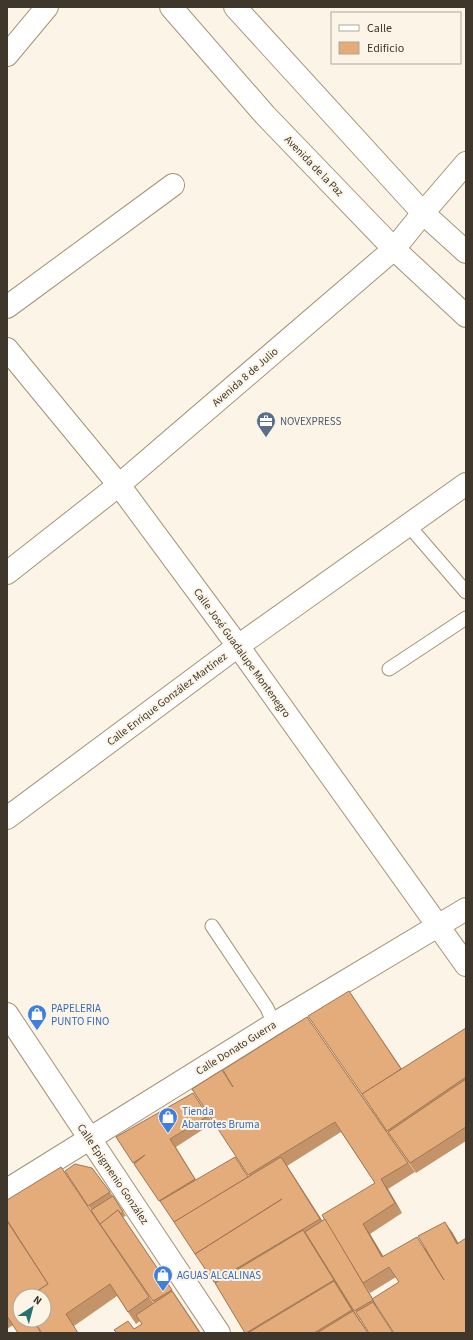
<svg xmlns="http://www.w3.org/2000/svg" width="473" height="1340" font-family="'Source Sans 3',sans-serif">
<style>
.lines{fill:none;stroke-linecap:round;stroke-linejoin:round}
.service-casing{stroke:#a59375;stroke-width:15}
.minor-casing{stroke:#a59375;stroke-width:24}
.tertiary-casing{stroke:#a59375;stroke-width:24}
.service{stroke:#fff;stroke-width:13}
.minor{stroke:#fff;stroke-width:22}
.tertiary{stroke:#fff;stroke-width:22}
.wall{fill:#c4936a;fill-rule:evenodd}
.shaded-wall{fill:#a07856}
.building{fill:#e4ab7b;stroke:#a07856}
.labels{text-anchor:middle;dominant-baseline:central;stroke-width:4;stroke-linejoin:round;paint-order:stroke}
.street-label{font-size:11px;fill:#3f372b;stroke:#fcf4e7}
.service-label{font-size:11px;fill:#4e5e75;stroke:#fcf4e7;text-anchor:start}
.shop-label{font-size:11px;fill:#366cbe;stroke:#fcf4e7;text-anchor:start}
</style>
<rect width="100%" height="100%" fill="#fcf4e7"/>
<g class="lines">
<!-- service casing -->
<g class="service-casing">
<g id="service">
<path d="M409,526L466,592"/>
<path d="M389,669L466,618"/>
<path d="M212,926L267,1008L274,1024"/>
</g>
</g>
<!-- minor casing -->
<g class="minor-casing">
<g id="minor">
<path d="M7,55L47,7"/>
<path d="M423,213L466,163"/>
<path d="M7,307L173,185"/>
<path d="M7,349L119,485L238,646L466,965"/>
<path d="M7,818L238,646L466,484"/>
<path d="M7,1014L219,1333"/>
<path d="M7,1190L274,1024L466,909"/>
</g>
</g>
<!-- tertiary casing -->
<g class="tertiary-casing">
<g id="tertiary">
<path d="M171,7L265,115L394,249L466,316"/>
<path d="M235,7L423,213L466,252"/>
<path d="M7,573L119,485L394,249L423,213"/>
</g>
</g>
<!-- service -->
<use href="#service" class="service"/>
<!-- minor -->
<use href="#minor" class="minor"/>
<!-- tertiary -->
<use href="#tertiary" class="tertiary"/>
</g>
<!-- wall -->
<g class="wall">
<path d="M349,991L402,1069L466,1028V1141L416,1173L388,1132L362,1094Z"/>
<path d="M307,1017L415,1172L388,1189L402,1213L370,1234L383,1256L425,1248L452,1232L458,1243L360,1319L310,1239L341,1290L368,1333H245L221,1292L214,1282L165,1208L134,1164L116,1137L193,1093L213,1123L176,1147L196,1180L249,1176L192,1089L231,1084ZM341,1132L375,1183L322,1221L287,1166ZM396,1277L399,1282L373,1299L364,1283L370,1293Z"/>
<path d="M61,1167L154,1304V1303L65,1171L92,1168L113,1196L126,1216L123,1217L201,1333L134,1329L142,1324L140,1321L136,1324L117,1296L74,1326L13,1325L7,1329V1221L31,1257Z"/>
</g>
<!-- shaded-wall -->
<g class="shaded-wall">
<path d="M281,1157L288,1167L327,1228L320,1219Z"/>
<path d="M381,1179L388,1189L402,1213L395,1203Z"/>
<path d="M445,1222L452,1232L464,1253L457,1244Z"/>
<path d="M363,1224L370,1234L389,1266L382,1257Z"/>
<path d="M330,1227L378,1308L373,1300Z"/>
<path d="M303,1230L310,1240L341,1290L334,1280Z"/>
<path d="M334,1281L341,1291L368,1333L352,1310Z"/>
</g>
<!-- building -->
<g class="building">
<path d="M349,991L401,1069L362,1094L308,1016Z"/>
<path d="M307,1017L408,1163L381,1179L395,1203L363,1224L382,1257L417,1237L444,1280L418,1236L445,1222L457,1244L466,1238V1333H394L372,1299L399,1282L389,1267L363,1283L322,1215L375,1183L335,1122L248,1175L192,1089L222,1070L233,1087L223,1070Z"/>
<path d="M466,1028V1077L387,1131L362,1094Z"/>
<path d="M466,1079V1127L410,1163L388,1132Z"/>
<path d="M193,1093L208,1116L170,1139L195,1179L159,1201L134,1164L145,1155L133,1163L116,1137Z"/>
<path d="M235,1157L248,1177L174,1222L160,1201Z"/>
<path d="M281,1157L320,1219L214,1282L195,1254L282,1199L195,1254L174,1222Z"/>
<path d="M75,1164L92,1168L110,1192L88,1206L65,1171Z"/>
<path d="M61,1167L149,1297L128,1312L110,1284L66,1314L78,1333H42L33,1320H44V1296H29L48,1284L7,1220V1200Z"/>
<path d="M113,1196L123,1212L121,1214L118,1210L100,1224L102,1227L91,1210Z"/>
<path d="M118,1210L172,1290L153,1301L100,1224Z"/>
<path d="M325,1219L373,1300L354,1311L305,1232Z"/>
<path d="M7,1221L48,1284L29,1296H20V1320H33L41,1333H18L7,1316Z"/>
<path d="M303,1230L334,1280L246,1333H245L215,1283Z"/>
<path d="M334,1281L352,1310L314,1333H248Z"/>
<path d="M172,1291L200,1333H117L114,1330L128,1321L134,1329L142,1324L136,1315Z"/>
<path d="M373,1302L393,1333H369L356,1312Z"/>
<path d="M353,1311L368,1333H317Z"/>
</g>
<!-- icons -->
<defs>
<g id="office-pin" transform="scale(1)"><path d="M0 17L-7.5 6A9.5 9.5 0 1 1 7.5 6Z" fill="#5c6f8a" stroke="#fcf4e7"/><path d="M-6-3h4V-5.5h4V-3h4V5H-6ZM-1-4.5V-3h2v-1.5ZM-6 0V1H6V0Z" fill="#fff"/></g>
<g id="shop-pin" transform="scale(1)"><path d="M0 17L-7.5 6A9.5 9.5 0 1 1 7.5 6Z" fill="#3f7fe0" stroke="#fcf4e7"/><path d="M-5-2.5h2.3a2.7 3.5 0 0 1 5.4 0H5L5.5 6h-11ZM-1.5-2.5h3a1.5 2.3 0 0 0-3 0Z" fill="#fff"/></g>
</defs>
<g fill-rule="evenodd">
<use href="#office-pin" x="266" y="421"/>
<use href="#shop-pin" x="37" y="1014"/>
<use href="#shop-pin" x="168" y="1117"/>
<use href="#shop-pin" x="163" y="1275"/>
</g>
<g class="labels">
<!-- street labels -->
<g class="street-label">
<text transform="translate(314 166) rotate(46)">Avenida de la Paz</text>
<text transform="translate(245 377) rotate(-41)">Avenida 8 de Julio</text>
<text transform="translate(242 653) rotate(54)">Calle José Guadalupe Montenegro</text>
<text transform="translate(167 699) rotate(-37)">Calle Enrique González Martínez</text>
<text transform="translate(236 1048) rotate(-32)">Calle Donato Guerra</text>
<text transform="translate(113 1174) rotate(56)">Calle Epigmenio González</text>
</g>
<!-- service labels -->
<g class="service-label">
<text x="280" y="421">NOVEXPRESS</text>
</g>
<!-- shop labels -->
<g class="shop-label">
<text x="51" y="1008">PAPELERIA<tspan x="51" dy="13">PUNTO FINO</tspan></text>
<text x="182" y="1111">Tienda<tspan x="182" dy="13">Abarrotes Bruma</tspan></text>
<text x="177" y="1275">AGUAS ALCALINAS</text>
</g>
</g>
<!-- border -->
<rect width="473" height="1340" fill="none" stroke="#3f372b" stroke-width="16"/>
<!-- legend -->
<rect x="331" y="12" width="130" height="52" fill="#fcf4e7" stroke="#b0a89c"/>
<rect x="339" y="25" width="20" height="6" fill="#ffffff" stroke="#b0a89c"/>
<text x="367" y="32" font-size="12" fill="#3f372b">Calle</text>
<rect x="339" y="42" width="20" height="12" fill="#e4ab7b" stroke="#b0a89c"/>
<text x="367" y="52" font-size="12" fill="#3f372b">Edificio</text>
<!-- north arrow -->
<g transform="translate(32 1308) rotate(36)"><circle r="19" fill="#fcf4e7" stroke="#b0a89c"/>
<path d="M0-3L7 15L0 10L-7 15Z" fill="#27716f"/>
<text y="-6" font-size="11" font-weight="bold" text-anchor="middle" fill="#3f372b">N</text>
</g>
</svg>
